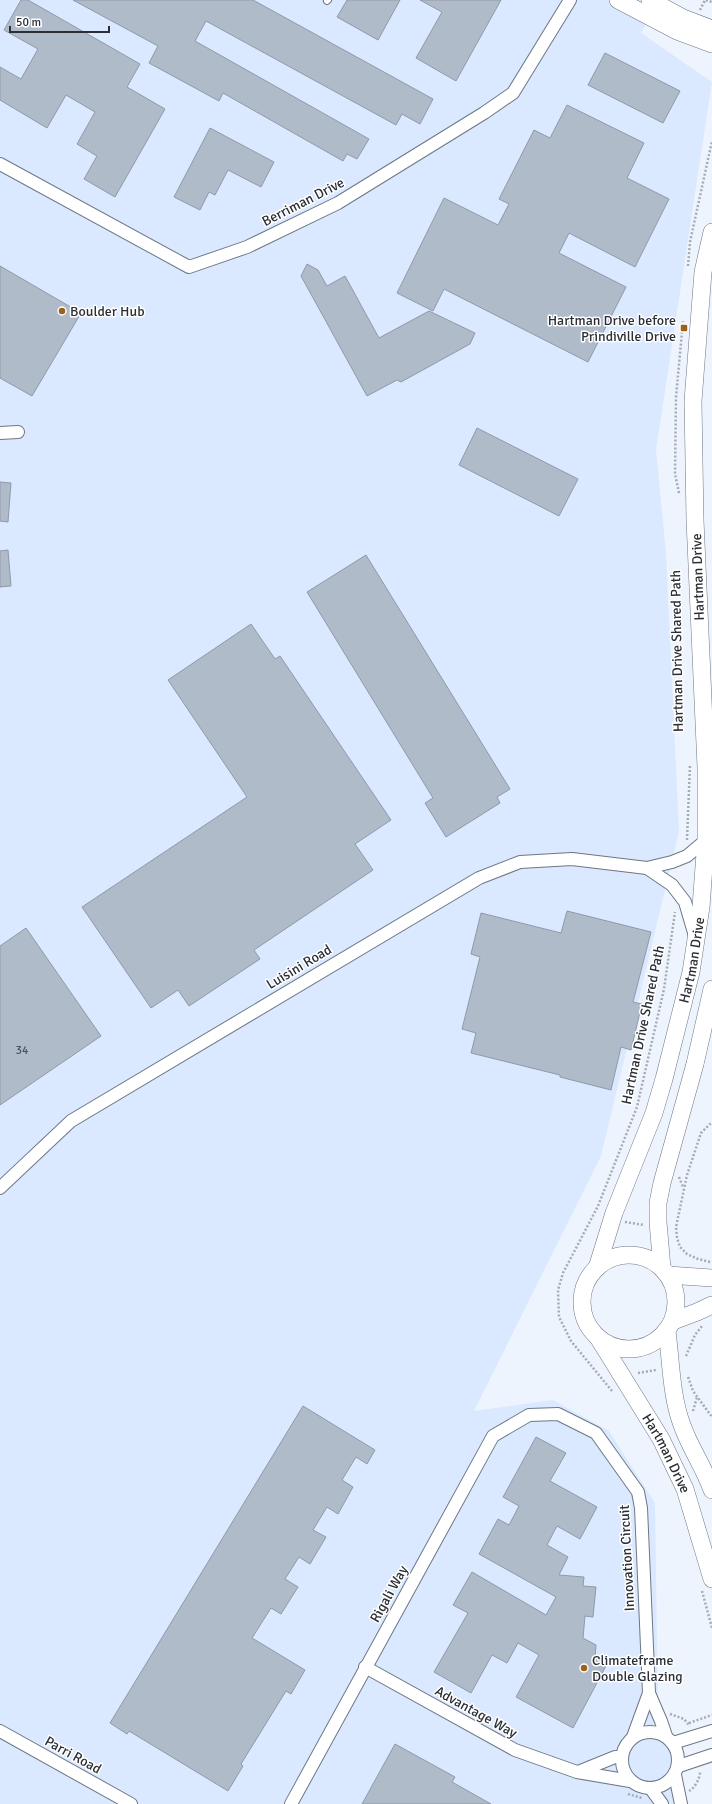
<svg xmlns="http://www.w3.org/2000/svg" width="712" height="1804" font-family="Signika,sans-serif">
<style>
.built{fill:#dae9ff}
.building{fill:#b0bbca;stroke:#8f99a8}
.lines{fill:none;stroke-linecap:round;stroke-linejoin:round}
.lane-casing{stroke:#6d7785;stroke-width:8}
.street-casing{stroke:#6d7785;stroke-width:14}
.secondary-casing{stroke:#6d7785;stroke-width:18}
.path{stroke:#a5abb3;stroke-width:2.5;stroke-dasharray:2 2;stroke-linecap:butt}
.lane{stroke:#fff;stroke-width:6}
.street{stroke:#fff;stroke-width:12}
.secondary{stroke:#fff;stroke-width:17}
.poi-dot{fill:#9a621d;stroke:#fff;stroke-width:1.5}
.labels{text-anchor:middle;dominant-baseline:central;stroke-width:3;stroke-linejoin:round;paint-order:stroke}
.number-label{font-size:12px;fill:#4c525a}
.street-label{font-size:14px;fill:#2b2f35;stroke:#fff}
.poi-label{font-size:14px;fill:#2b2f35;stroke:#fff;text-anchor:start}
</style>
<rect width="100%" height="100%" fill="#edf4fd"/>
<!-- built -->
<path class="built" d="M0,0H659L641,33L712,82L656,450L666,553L679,832L601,1156L474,1411L553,1400L609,1431L655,1503L658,1706L683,1804H0Z"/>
<!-- building -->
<g class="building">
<path d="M21,0H28L140,64L127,87L165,109L115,197L84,179L97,156L77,144L95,112L66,95L47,128L0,100V67L21,79L38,49L4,30Z"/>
<path d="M73,0H253L433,99L420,124L402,114L396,125L206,21L195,41L369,139L357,159L347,154L343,161L223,93L219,101L149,63L158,46Z"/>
<path d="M347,0H400L378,40L337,17Z"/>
<path d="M420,0H501L456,81L416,58L442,12Z"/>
<path d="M605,53L680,91L663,123L588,85Z"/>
<path d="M567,105L644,143L627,178L669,199L635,267L569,233L559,253L626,287L588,362L444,289L433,311L397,293L444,198L498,225L509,204L499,199L534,130L550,138Z"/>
<path d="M210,128L274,162L261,187L228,170L215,195L209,192L200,210L174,197Z"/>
<path d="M307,264L318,270L327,286L345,276L379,338L429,311L475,333L470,344L401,382L397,380L367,396L301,276Z"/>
<path d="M0,266L81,313L32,396L0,378Z"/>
<path d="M477,428L578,479L559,516L459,465Z"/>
<path d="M0,482L11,483L8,522L0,521Z"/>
<path d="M8,550L11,586L0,587V551Z"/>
<path d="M366,555L510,789L497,797L500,803L446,837L425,803L433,798L307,592Z"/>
<path d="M251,624L275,659L280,656L391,820L355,844L373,870L254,950L260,959L189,1006L178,990L151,1008L82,907L247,797L168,680Z"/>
<path d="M567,911L651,932L633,1002L642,1004L631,1050L621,1047L611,1090L560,1077V1075L471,1053L476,1033L462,1029L480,957L471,954L481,913L561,933Z"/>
<path d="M26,928L101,1036L0,1105V946Z"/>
<path d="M303,1406L375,1450L367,1464L356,1457L342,1480L353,1487L338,1514L327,1507L313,1530L326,1537L310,1564L299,1557L285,1579L298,1587L281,1614L271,1608L252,1638L305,1670L291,1694L286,1691L241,1764L243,1766L228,1791L129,1731L127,1734L110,1723Z"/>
<path d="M536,1437L566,1453L550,1481L597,1507L580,1539L557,1526L547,1545L568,1557L559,1575L584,1577L583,1586L596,1587L593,1617L585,1616L583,1638L596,1645L595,1658L607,1664L573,1728L516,1697L539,1655L518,1643L507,1663L492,1655L471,1693L434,1672L468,1613L453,1605L472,1572L546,1615L556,1597L479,1554L498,1519L509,1525L519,1506L503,1497Z"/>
<path d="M395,1744L455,1777L452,1782L491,1804H362Z"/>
</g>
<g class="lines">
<!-- lane casing -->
<g class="lane-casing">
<path id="lane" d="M327,1L328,0"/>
</g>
<!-- street casing -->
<g class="street-casing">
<g id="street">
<path d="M0,164L189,267L247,247L338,203L484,113L513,93L570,0"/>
<path d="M0,433L18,432"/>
<path d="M647,868L672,885L685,902L695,936"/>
<path d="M0,1188L71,1121L479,878L520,862L572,859L647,868L672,862L687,856L706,840"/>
<path d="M365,1667L515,1750L577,1772L630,1781"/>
<path d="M0,1731L131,1804"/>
<circle cx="650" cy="1760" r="28"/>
<path d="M633,1737L649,1693"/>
<path d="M673,1743L712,1731"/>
<path d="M679,1766L712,1755"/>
<path d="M578,1772L615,1757H622"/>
<path d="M675,1775L681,1804"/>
<path d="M651,1789L662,1804"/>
<path d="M291,1804L493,1436L529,1415L558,1414L596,1433L638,1492L641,1508L649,1693L661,1721L666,1736"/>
</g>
</g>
<!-- secondary casing -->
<g class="secondary-casing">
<g id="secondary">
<path d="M618,0L677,31L712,44"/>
<path d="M650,0L683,18L712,29"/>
<circle cx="629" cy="1302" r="47"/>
<path id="s1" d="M597,1268L614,1213L654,1113L664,1079L691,972L701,907L706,840V767L695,520L693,401L703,272L712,232"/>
<path d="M662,1268L658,1222V1203L662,1183L695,1064L712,989"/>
<path d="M668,1275L712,1278"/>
<path d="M673,1321L697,1312L712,1305"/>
<path d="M667,1331C671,1361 671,1396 682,1425C690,1448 704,1467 712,1490"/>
<path id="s2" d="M599,1339L661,1439L685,1489L712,1579"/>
</g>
</g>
<!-- path -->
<g class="path">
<path d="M700,10L705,0L712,2"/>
<path d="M688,266L690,242L712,141"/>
<path d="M679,493L675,474L676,397L683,321"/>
<path d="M687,840L690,765"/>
<path d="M679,1177L683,1187"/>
<path d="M625,1222L644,1225"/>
<path d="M710,1262L698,1259L687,1254L680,1247L677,1238L676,1227L687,1175L701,1133L712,1122"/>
<path d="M686,1356L695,1335L702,1326"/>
<path d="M638,1373L656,1370"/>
<path d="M688,1377L693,1391L712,1417"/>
<path d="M612,1391L571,1341L559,1317L558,1290L563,1273L598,1206L637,1107L664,989L675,912"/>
<path d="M693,1411L697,1397"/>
<path d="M702,1591L712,1628"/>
<path d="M670,1714L684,1719L690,1726"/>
<path d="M689,1723L712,1715"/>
<path d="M689,1791C695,1788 700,1778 700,1772"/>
<path d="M628,1794L642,1798"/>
</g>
<!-- lane -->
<use href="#lane" class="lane"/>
<!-- street -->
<use href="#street" class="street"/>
<!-- secondary -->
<use href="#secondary" class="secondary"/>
</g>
<!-- markers -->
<g class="poi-dot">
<circle cx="62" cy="311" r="4"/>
<rect x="680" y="324" width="8" height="8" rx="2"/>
<circle cx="584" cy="1668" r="4"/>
</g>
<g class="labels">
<!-- number labels -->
<g class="number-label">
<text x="22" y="1050">34</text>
</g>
<!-- street labels -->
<g class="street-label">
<text transform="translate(303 202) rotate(-27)">Berriman Drive</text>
<text transform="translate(698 577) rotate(-92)">Hartman Drive</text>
<text transform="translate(677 651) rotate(-91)">Hartman Drive Shared Path</text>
<text stroke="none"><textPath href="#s1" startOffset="323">Hartman Drive</textPath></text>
<text transform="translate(299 967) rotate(-31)">Luisini Road</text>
<text transform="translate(643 1025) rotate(-78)">Hartman Drive Shared Path</text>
<text stroke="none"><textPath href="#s2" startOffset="133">Hartman Drive</textPath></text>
<text transform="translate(627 1558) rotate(-93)">Innovation Circuit</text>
<text transform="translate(389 1594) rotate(-61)">Rigali Way</text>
<text transform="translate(476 1712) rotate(29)">Advantage Way</text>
<text transform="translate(73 1755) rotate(29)">Parri Road</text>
</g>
<!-- poi labels -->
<g class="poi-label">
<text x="70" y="311">Boulder Hub</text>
<text x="676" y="320" text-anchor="end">Hartman Drive before<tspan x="676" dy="16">Prindiville Drive</tspan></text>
<text x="592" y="1660">Climateframe<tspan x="592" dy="16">Double Glazing</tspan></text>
</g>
</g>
<!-- scale -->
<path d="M10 26v6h99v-6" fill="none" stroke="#2b2f35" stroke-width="2"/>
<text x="16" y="26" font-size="12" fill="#2b2f35" stroke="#ffffff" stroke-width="3" paint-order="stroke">50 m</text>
</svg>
